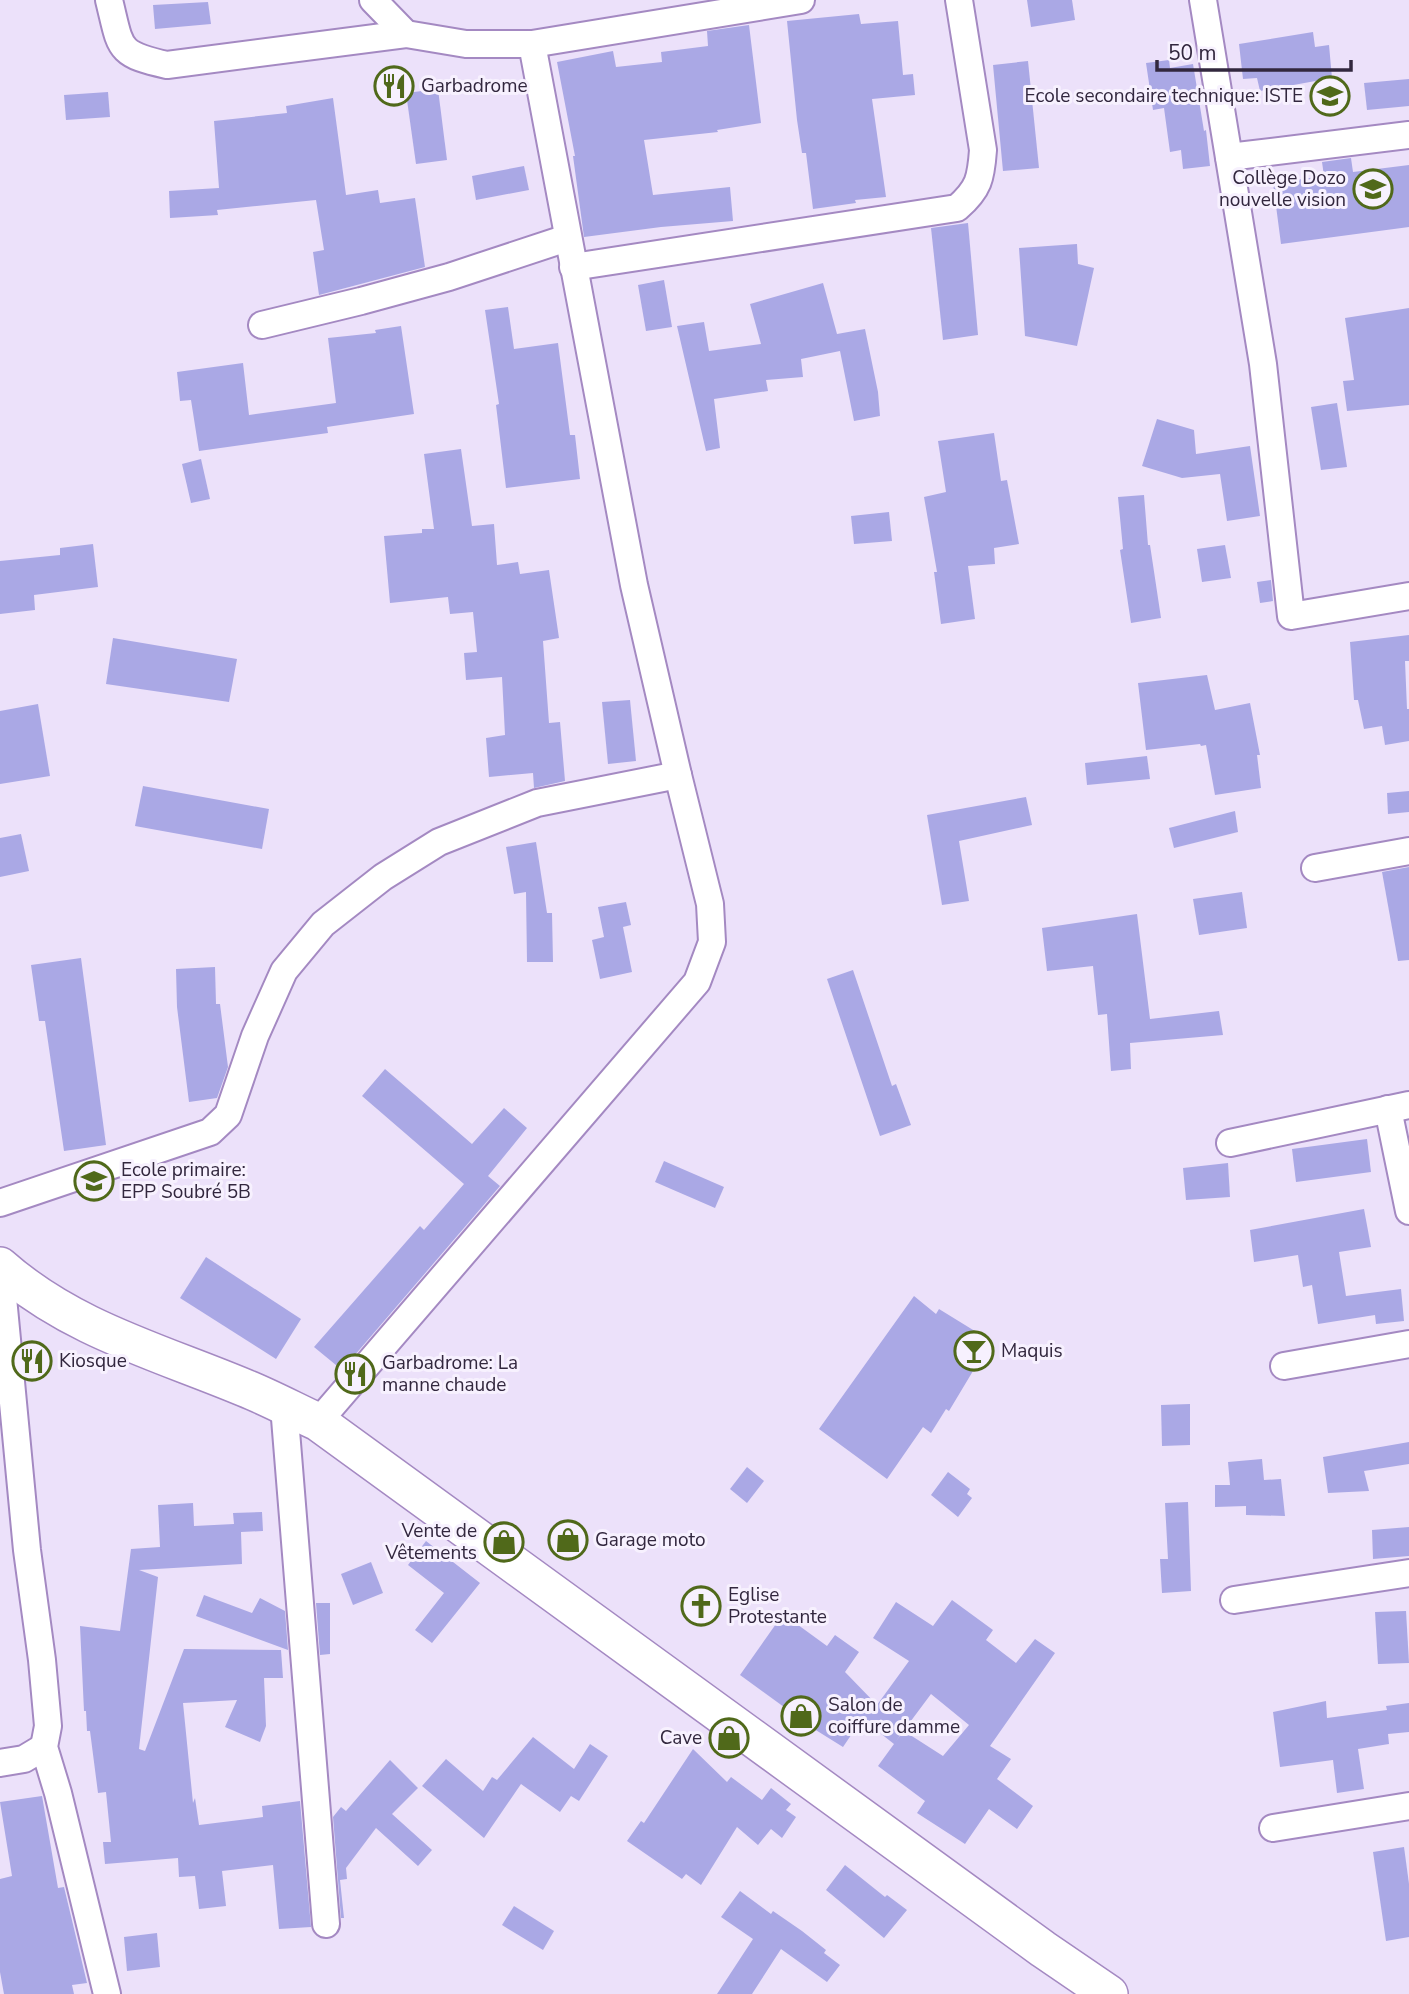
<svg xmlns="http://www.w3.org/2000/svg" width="1409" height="1994" font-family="'Nunito Sans',sans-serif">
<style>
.building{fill:#aaa8e5;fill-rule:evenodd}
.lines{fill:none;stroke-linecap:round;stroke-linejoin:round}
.street-casing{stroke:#a489c2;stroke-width:30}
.secondary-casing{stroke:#a489c2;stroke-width:40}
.street{stroke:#fff;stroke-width:26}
.secondary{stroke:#fff;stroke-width:37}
.labels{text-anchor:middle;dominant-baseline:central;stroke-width:6;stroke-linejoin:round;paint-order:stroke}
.poi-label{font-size:19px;fill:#32273e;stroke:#f7f1fe;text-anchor:start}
</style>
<rect width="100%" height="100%" fill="#ece1fa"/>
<!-- building -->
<g class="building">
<path d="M1027,0H1072L1075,20L1031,27Z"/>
<path d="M208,2L211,24L155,29L153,5Z"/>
<path d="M859,14L861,24L898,21L903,75L913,74L915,95L872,99L886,197L855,200L856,203L813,209L806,153H802L797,120L787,21Z"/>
<path d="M749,25L761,123L717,130L718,132L644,140L653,195L730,187L733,221L661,227L584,237L573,156H575L557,62L613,51L616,67L662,62L661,52L708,46L707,31Z"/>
<path d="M1313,32L1315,47L1329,45L1332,78L1260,91L1257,78L1243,79L1239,44Z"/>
<path d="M1169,60L1170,68L1193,64L1204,131L1206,130L1210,166L1183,169L1181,150L1170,152L1164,108L1153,110L1146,63Z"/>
<path d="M1028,61L1039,168L1003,171L993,65Z"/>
<path d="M1409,79V106L1367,110L1364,83Z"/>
<path d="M438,89L447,160L416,164L406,93Z"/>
<path d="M108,92L110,117L66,120L64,95Z"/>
<path d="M333,98L346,195L378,190L380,203L415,198L425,267L319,295L313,252L324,250L316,200L217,210L218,215L170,218L169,191L219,188L214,121L287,113L286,106Z"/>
<path d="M1351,158L1353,172L1409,165V227L1281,244L1273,183L1324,176L1322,162Z"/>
<path d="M524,166L529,190L476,200L472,176Z"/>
<path d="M968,223L978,335L943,340L931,228Z"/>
<path d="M1077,244L1078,264L1094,268L1077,346L1025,336L1019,248Z"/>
<path d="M664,280L672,327L646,331L638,285Z"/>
<path d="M823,283L837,334L865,329L878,392L880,416L854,421L840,351L801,359L803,377L766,380L768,391L714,399L720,448L706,451L677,326L704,322L709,351L761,344L750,304Z"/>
<path d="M508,307L514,349L558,343L570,435H575L580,479L506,488L496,405L499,404L485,310Z"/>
<path d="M1409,308V405L1347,411L1343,381L1354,380L1345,318Z"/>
<path d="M401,326L414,414L327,427L328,433L199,451L191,400L180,401L177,372L243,363L249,415L336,403L328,338L376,333L375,330Z"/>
<path d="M1337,403L1347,467L1321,470L1311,407Z"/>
<path d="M1157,419L1194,430L1196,454L1250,446L1260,516L1227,521L1220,474L1182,478L1142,466Z"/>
<path d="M994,433L1001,481L1007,480L1019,544L994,548L995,564L968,566L975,619L941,624L934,572H937L924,497L946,492L938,441Z"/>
<path d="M461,449L472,526L494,524L497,565L518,562L520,574L549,570L559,638L543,641L549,723L560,722L565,781L534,788L533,773L489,777L486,738L505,735L502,677L466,680L464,653L477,652L473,612L450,614L448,597L390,603L384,536L422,533V529H434L424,454Z"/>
<path d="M201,459L210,499L191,503L182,464Z"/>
<path d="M1144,495L1148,545H1150L1161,618L1131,623L1120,550L1123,549L1118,497Z"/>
<path d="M889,512L892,541L854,544L851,516Z"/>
<path d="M93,544L98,587L34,595L35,610L0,614V561L60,555V548Z"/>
<path d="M1225,545L1231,578L1202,582L1197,549Z"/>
<path d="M1271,580L1273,601L1260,603L1257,582Z"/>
<path d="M1409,635V661H1405L1407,709H1409V741L1385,745L1382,726L1364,729L1358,700H1354L1350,642Z"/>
<path d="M113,638L237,659L229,702L106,684Z"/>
<path d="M1207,675L1215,710L1250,703L1260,755H1257L1261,788L1215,795L1206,745L1201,746L1200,744L1146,750L1138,683Z"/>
<path d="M630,700L636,761L608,764L602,702Z"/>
<path d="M38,704L50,776L0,784V711Z"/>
<path d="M1147,756L1150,779L1087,785L1085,763Z"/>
<path d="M143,786L269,809L262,849L135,826Z"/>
<path d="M1409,791V812L1388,814L1387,793Z"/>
<path d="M1026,797L1032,825L959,841L969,901L942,905L927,815Z"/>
<path d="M1235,811L1238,832L1174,848L1169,828Z"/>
<path d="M21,834L29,871L0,877V838Z"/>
<path d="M536,842L547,913H552L553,962H527L526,892L514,894L506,847Z"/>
<path d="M1409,867V960L1398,961L1382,872Z"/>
<path d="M1242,892L1247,928L1199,935L1193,899Z"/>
<path d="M626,902L631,925L623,927L632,972L600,979L592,940L604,937L598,907Z"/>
<path d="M1137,914L1150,1019L1219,1011L1223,1035L1130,1043L1131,1069L1111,1071L1107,1014L1098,1015L1093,966L1047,971L1042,928Z"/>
<path d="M81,958L106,1145L64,1151L45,1021H39L31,965Z"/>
<path d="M215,967L216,1004H220L228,1067L217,1098L189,1102L177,1007L176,969Z"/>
<path d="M853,970L892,1086L896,1084L911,1125L880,1136L827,979Z"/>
<path d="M385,1069L472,1144L504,1108L527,1128L488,1176L500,1186L342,1370L314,1347L420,1226L424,1230L464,1184L362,1096Z"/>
<path d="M1367,1139L1371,1172L1296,1182L1292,1149Z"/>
<path d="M664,1161L724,1187L715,1208L655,1182Z"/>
<path d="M1228,1163L1230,1197L1186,1200L1183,1168Z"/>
<path d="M1364,1209L1371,1247L1339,1252L1346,1296L1401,1289L1404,1321L1376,1324L1375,1315L1318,1324L1312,1285L1303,1287L1298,1255L1254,1262L1250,1230Z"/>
<path d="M206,1257L301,1319L276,1359L180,1298Z"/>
<path d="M914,1296L936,1314L939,1309L991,1341L949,1411L946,1409L931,1433L923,1427L887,1479L819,1429Z"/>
<path d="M1190,1404V1445L1162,1446L1161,1405Z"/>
<path d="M1409,1442V1464L1364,1471L1369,1491L1328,1493L1323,1457Z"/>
<path d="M1262,1459L1264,1480L1281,1479L1285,1516L1246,1515V1506L1215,1507V1485H1230L1228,1462Z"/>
<path d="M747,1467L764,1481L747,1503L730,1489Z"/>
<path d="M948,1472L970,1489L967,1494L972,1498L958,1517L931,1495Z"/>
<path d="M1188,1502L1191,1591L1162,1593L1160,1559H1168L1165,1503Z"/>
<path d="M193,1503L194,1526L234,1524L233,1513L262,1512L263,1531L241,1532L242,1564L139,1570L158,1577L139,1749L145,1751L184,1649L281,1650L283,1678H264L266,1726L260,1742L225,1727L237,1700L183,1703L193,1803L195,1798L199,1825L263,1817L262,1806L300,1801L311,1927L279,1929L273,1865L222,1871L226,1906L199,1909L195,1876L179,1877L178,1858L105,1864L103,1842H111L106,1792L98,1793L90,1731H87L86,1711H84L80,1626L120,1631L131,1549L160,1547L158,1505Z"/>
<path d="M1409,1527V1556L1373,1559L1372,1530Z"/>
<path d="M426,1541L480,1583L432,1643L415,1630L444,1593L408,1565Z"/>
<path d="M371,1562L383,1593L353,1605L341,1574Z"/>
<path d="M204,1595L252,1613L260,1598L285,1611L288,1650L196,1616Z"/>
<path d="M952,1600L993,1630L986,1640L1016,1663L1035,1639L1055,1653L990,1746L1011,1759L997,1779L1033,1806L1017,1829L989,1809L965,1844L917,1813L925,1801L878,1766L894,1744L862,1719L843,1747L782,1709L784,1707L740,1675L783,1614L827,1646L835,1635L859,1652L845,1672L877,1705L909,1661L873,1638L896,1602L933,1626ZM931,1694L969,1725L943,1756L904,1731L896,1741Z"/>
<path d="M316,1603H330V1654L320,1655Z"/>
<path d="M1406,1611L1409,1663L1378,1664L1375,1612Z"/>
<path d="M1326,1701L1327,1718L1387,1710L1386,1706L1409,1703V1732L1388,1734L1389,1744L1358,1749L1364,1789L1337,1793L1333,1760L1280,1767L1273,1712Z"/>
<path d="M533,1737L574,1769L590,1744L608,1756L579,1801L571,1796L560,1812L521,1784L484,1838L422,1786L446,1759L483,1791L492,1777L497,1780Z"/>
<path d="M693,1749L727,1782L731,1777L762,1800L771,1788L791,1804L786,1810L796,1817L782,1838L771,1829L758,1845L737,1827L701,1885L686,1874L682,1879L627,1841L641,1821L644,1823Z"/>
<path d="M390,1760L418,1788L392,1814L432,1850L418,1866L376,1828L346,1868L347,1879L340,1880L344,1918H341L333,1817L341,1807L346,1811Z"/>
<path d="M42,1796L58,1888L64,1887L87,1983L72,1985L74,1994H4L0,1972V1879L12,1876L0,1802Z"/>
<path d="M1404,1847L1409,1884V1937L1386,1941L1373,1852Z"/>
<path d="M845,1865L885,1897L887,1895L907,1910L884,1938L826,1890Z"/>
<path d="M740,1891L771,1914L773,1911L802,1931L826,1950L824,1953L840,1965L827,1982L781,1949L752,1994H717L753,1939L721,1917Z"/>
<path d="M514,1906L554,1931L543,1950L502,1925Z"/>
<path d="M157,1933L160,1967L127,1971L124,1937Z"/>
</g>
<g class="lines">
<!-- street casing -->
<g class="street-casing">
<g id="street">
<path d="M109,0C121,48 116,54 167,65L406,34L466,44H532L801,0"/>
<path d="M373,0L406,34"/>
<path d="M1203,0L1263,364L1291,616L1409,596"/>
<path d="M1229,157L1409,135"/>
<path d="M573,267L957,208C979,189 981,178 983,150L959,0"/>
<path d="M262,325L361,301L449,277L567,238"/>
<path d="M1315,868L1409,851"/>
<path d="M1388,1109L1409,1211"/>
<path d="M1230,1143L1409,1105"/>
<path d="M0,1203L210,1132L228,1115L255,1036L284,971L323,924L383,877L439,842L537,803L678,775"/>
<path d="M0,1266L27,1550L42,1660L48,1726L44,1747L58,1793L107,1994"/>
<path d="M1284,1366L1409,1344"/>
<path d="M284,1406L326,1924"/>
<path d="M318,1422L697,982L712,942L710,904L678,775L634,585L532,44"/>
<path d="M1234,1600L1409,1573"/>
<path d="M0,1763L24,1759L44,1747"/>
<path d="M1273,1828L1409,1806"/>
</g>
</g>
<!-- secondary casing -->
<g class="secondary-casing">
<path id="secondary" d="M0,1266C71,1329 159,1352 245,1388C270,1398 294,1411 318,1422L1043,1949L1109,1994"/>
</g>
<!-- street -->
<use href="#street" class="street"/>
<!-- secondary -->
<use href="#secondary" class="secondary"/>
</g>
<!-- icons -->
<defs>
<g id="restaurant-ring" transform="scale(2.0125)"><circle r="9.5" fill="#f7f1fe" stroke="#50691a" stroke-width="1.5"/><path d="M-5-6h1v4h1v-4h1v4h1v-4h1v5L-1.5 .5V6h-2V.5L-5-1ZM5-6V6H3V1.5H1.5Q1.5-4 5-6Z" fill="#50691a"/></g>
<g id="school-ring" transform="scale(2.0125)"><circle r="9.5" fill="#f7f1fe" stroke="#50691a" stroke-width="1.5"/><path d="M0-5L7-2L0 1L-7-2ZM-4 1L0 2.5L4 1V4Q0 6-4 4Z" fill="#50691a"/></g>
<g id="bar-ring" transform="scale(2.0125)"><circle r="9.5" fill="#f7f1fe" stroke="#50691a" stroke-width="1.5"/><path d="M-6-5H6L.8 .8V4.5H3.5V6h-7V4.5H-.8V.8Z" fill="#50691a"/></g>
<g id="shop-ring" transform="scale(2.0125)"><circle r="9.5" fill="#f7f1fe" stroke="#50691a" stroke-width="1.5"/><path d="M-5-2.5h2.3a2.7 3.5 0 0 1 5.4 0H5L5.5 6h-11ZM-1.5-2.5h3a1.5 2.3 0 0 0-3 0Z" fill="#50691a"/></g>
<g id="church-ring" transform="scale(2.0125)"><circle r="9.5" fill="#f7f1fe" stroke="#50691a" stroke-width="1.5"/><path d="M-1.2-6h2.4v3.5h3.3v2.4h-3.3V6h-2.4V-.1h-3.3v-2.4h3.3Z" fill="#50691a"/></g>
</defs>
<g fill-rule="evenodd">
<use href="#restaurant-ring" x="394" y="86"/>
<use href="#school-ring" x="1330" y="96"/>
<use href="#school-ring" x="1373" y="189"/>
<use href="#school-ring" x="94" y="1181"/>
<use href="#bar-ring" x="974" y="1351"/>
<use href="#restaurant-ring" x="32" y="1361"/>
<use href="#restaurant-ring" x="355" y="1374"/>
<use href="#shop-ring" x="568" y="1540"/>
<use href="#shop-ring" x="504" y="1542"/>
<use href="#church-ring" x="701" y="1606"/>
<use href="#shop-ring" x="801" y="1716"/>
<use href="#shop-ring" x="729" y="1738"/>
</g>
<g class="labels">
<!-- poi labels -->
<g class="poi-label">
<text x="421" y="86">Garbadrome</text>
<text x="1303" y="96" text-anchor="end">Ecole secondaire technique: ISTE</text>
<text x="1346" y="178" text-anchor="end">Collège Dozo<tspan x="1346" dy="22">nouvelle vision</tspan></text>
<text x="121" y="1170">Ecole primaire:<tspan x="121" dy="22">EPP Soubré 5B</tspan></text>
<text x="1001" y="1351">Maquis</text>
<text x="59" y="1361">Kiosque</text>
<text x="382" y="1363">Garbadrome: La<tspan x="382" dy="22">manne chaude</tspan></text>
<text x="477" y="1531" text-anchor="end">Vente de<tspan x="477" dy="22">Vêtements</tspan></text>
<text x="595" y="1540">Garage moto</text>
<text x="728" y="1595">Eglise<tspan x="728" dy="22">Protestante</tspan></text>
<text x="828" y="1705">Salon de<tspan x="828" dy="22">coiffure damme</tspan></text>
<text x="702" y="1738" text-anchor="end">Cave</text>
</g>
</g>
<!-- scale -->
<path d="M1157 60v10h194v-10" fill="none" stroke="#32273e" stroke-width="3.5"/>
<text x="1168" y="60" font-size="21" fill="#32273e" stroke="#f7f1fe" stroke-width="5" paint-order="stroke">50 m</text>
</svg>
